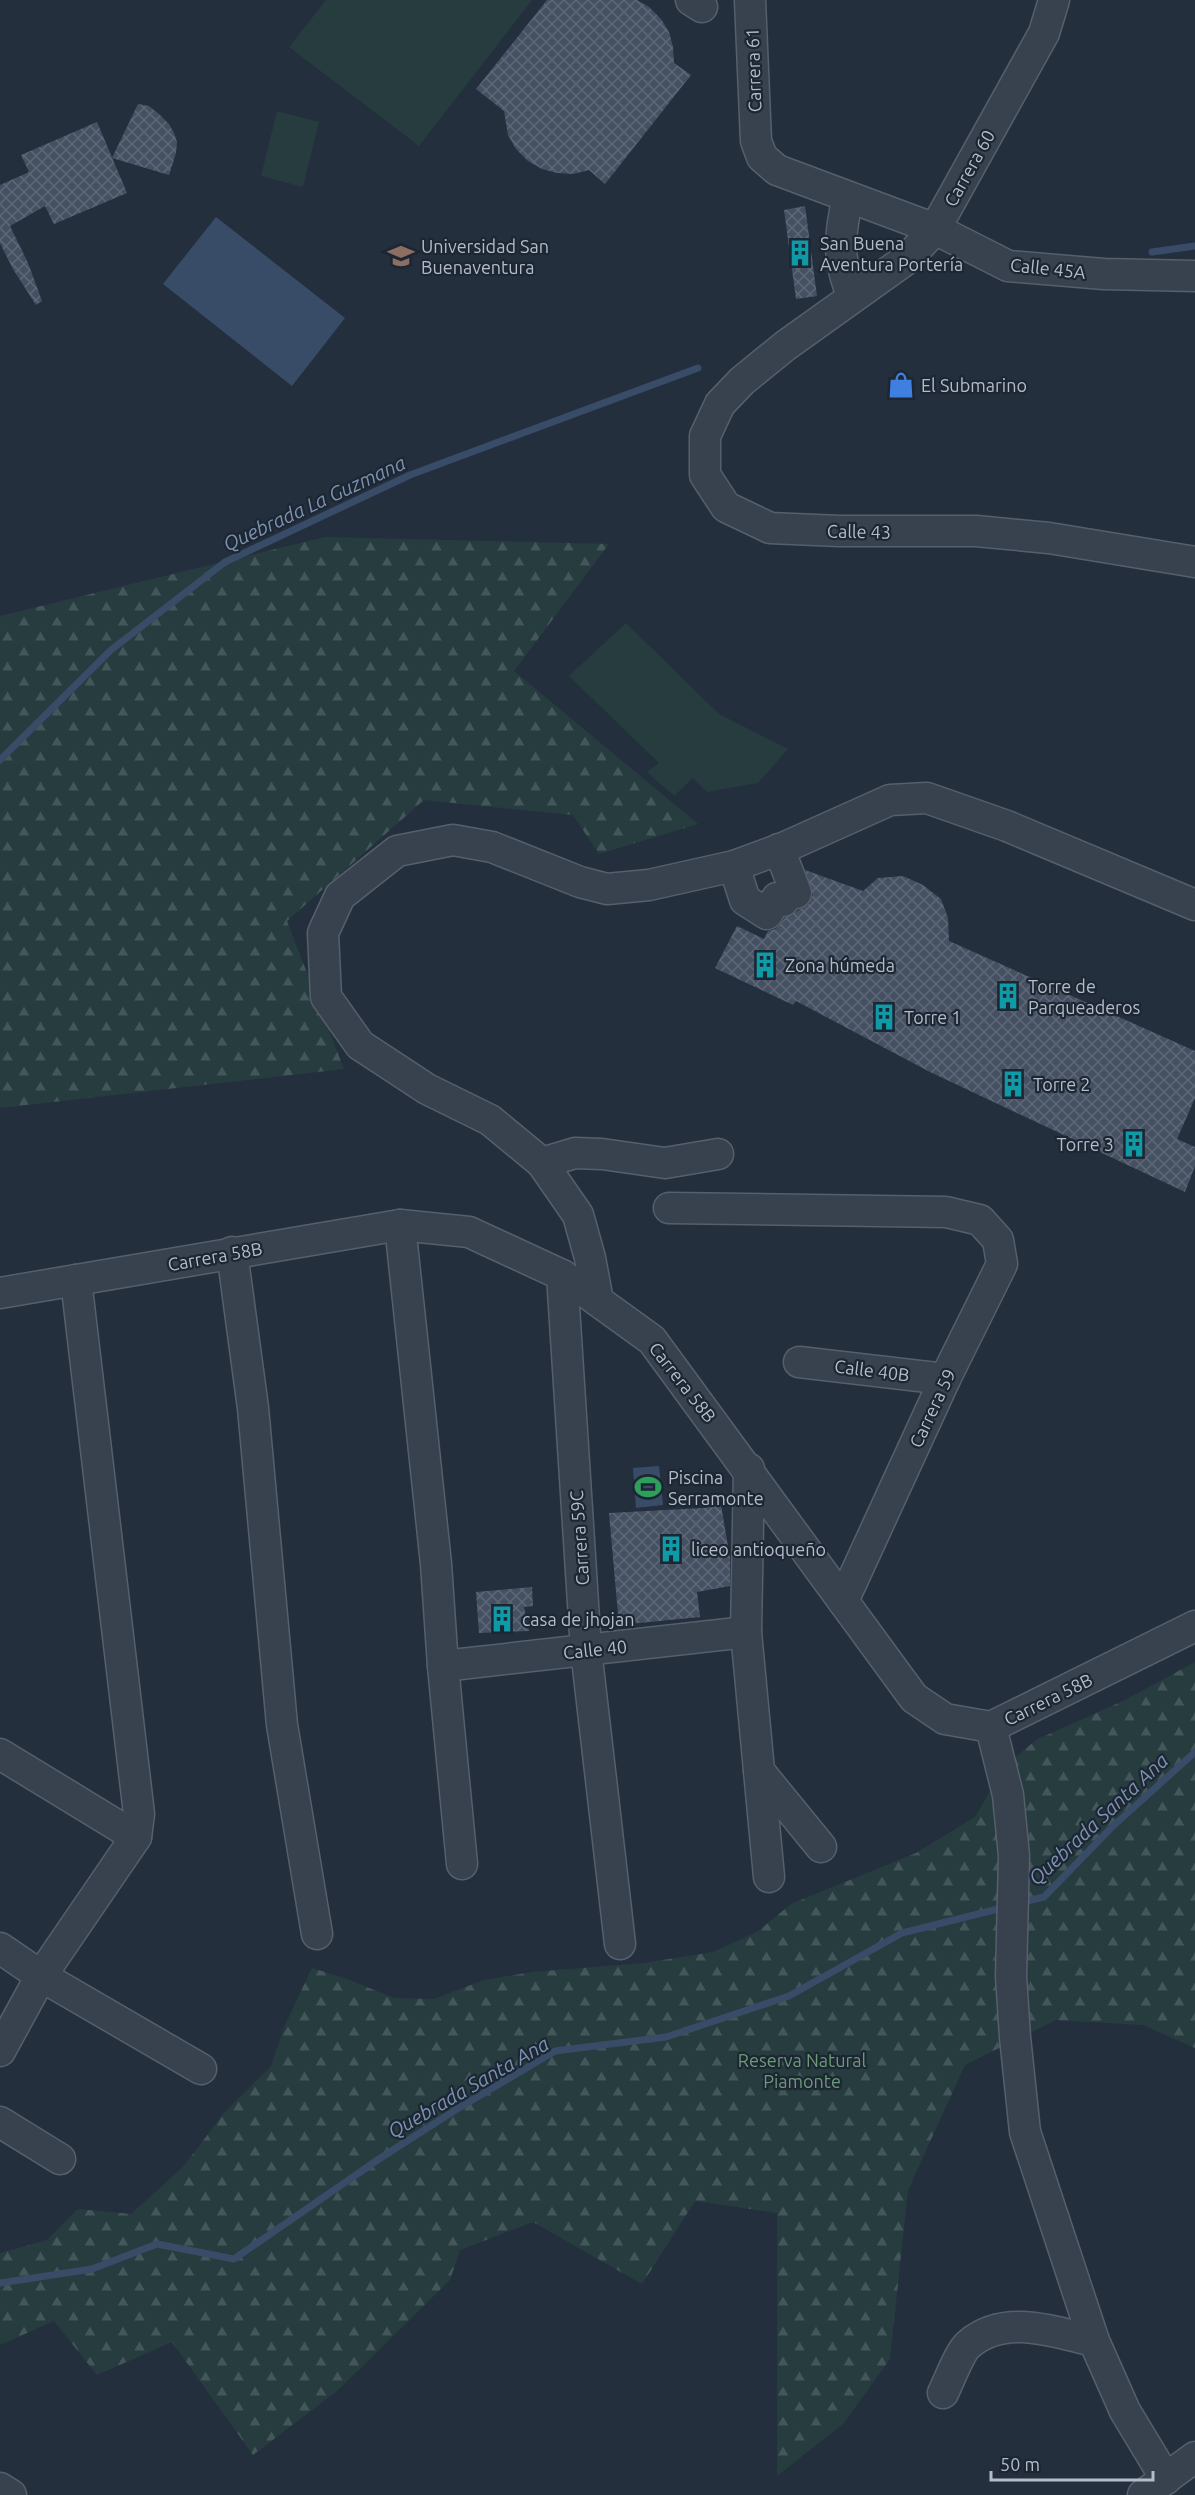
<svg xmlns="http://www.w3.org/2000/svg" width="1195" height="2495" font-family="Ubuntu,sans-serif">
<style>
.forest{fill:url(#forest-firs)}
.park{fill:#263c3f}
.water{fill:#394c67}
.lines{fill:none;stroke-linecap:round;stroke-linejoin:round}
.stream{stroke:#394c67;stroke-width:7}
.building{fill:url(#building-cross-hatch)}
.minor-casing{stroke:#565f6c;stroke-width:33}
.minor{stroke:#38414e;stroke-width:30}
.labels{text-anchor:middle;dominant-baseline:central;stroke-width:4.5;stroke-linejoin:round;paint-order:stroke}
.street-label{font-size:18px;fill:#b4bcc9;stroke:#1d2633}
.poi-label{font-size:18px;fill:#b4bcc9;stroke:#1d2633;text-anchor:start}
.park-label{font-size:18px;fill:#6b9a76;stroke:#1d2633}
.water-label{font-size:20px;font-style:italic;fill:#7c92b1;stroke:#1d2633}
</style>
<defs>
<pattern id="forest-firs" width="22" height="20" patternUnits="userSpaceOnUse" patternTransform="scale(1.5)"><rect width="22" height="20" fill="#263c3f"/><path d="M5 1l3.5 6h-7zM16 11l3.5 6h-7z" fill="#435659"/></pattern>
<pattern id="building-cross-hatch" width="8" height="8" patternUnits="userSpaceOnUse" patternTransform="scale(1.5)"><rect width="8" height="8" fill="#455162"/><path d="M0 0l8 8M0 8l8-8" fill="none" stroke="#5d6877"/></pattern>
</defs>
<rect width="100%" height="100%" fill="#242f3e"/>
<!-- forest -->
<g class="forest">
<path d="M325,537L609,544L514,671L698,824L599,854L573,815L424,800L287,921L344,1069L0,1108V616Z"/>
<path d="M1195,1662V2048L1143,2025L1056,2020L965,2065L908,2190L890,2359L844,2423L777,2476V2213L695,2201L642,2284L533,2222L460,2250L450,2280L337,2391L253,2455L172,2342L97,2375L54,2321L0,2345V2253L47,2240L78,2209L131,2214L183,2167L224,2113L271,2066L285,2025L312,1968L347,1979L394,1998L434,1999L484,1980L532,1972L644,1963L713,1952L757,1932L791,1904L916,1853L975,1817L1004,1767L1036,1740L1125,1700Z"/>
</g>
<!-- park -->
<g class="park">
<path d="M326,0H532L419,146L289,47Z"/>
<path d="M277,111L319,122L303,187L261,176Z"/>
<path d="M626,623L719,714L788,749L758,783L707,792L693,778L674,796L647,772L659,763L569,676Z"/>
</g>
<!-- water -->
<g class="water">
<path d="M216,217L345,318L292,386L163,284Z"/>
<path d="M659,1466L663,1505L636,1508L633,1468Z"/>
</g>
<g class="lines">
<!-- stream -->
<g class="stream">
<path d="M1152,252L1195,246"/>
<path d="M0,760L111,650L225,562L410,475L698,368"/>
<path d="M1019,1903L1044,1897L1112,1827L1195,1752"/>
<path d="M0,2283L92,2269L157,2244L234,2259L379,2159L457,2109L555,2051L666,2037L789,1996L902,1933L1006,1907"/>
</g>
</g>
<!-- building -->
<g class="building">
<path d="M547,0H637L649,7L661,19L669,32L673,47L674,63L691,75L605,184L589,170L573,174L557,173L542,169L528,161L516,149L508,135L504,111L476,89Z"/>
<path d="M138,104L149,106L159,114L169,124L174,133L177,142L176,153L169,175L112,158Z"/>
<path d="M97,122L127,193L54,224L45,206L10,226L28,263L42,301L36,305L13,269L0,243V185L29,172L21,155Z"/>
<path d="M805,206L817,296L796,299L784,210Z"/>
<path d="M805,870L863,891L878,878L903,876L923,885L941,899L948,918L949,941L1195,1051V1098L1177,1139L1195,1147V1166L1185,1192L930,1072L796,1001L793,1005L715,968L737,926L764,939L768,931L776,929L785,918L809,904L813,895Z"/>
<path d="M721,1505L730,1558V1586L697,1592L700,1617L619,1625L609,1513L704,1508Z"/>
<path d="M532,1587L533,1606L524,1607L529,1631L479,1633L476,1592Z"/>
</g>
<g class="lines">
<!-- minor casing -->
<g class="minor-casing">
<g id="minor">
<path d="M691,0L702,7"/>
<path d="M750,0L756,141L762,157L777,170L935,229L1008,266L1104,274L1195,276"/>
<path d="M1054,0L1044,33L935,229L908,258L785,346L742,381L720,404L705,436V475L726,507L770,528L839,531H976L1049,538L1195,562"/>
<path d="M848,197C839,235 837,261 853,297"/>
<path d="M779,849L796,893"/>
<path d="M734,866L745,900L767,914L777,898L783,901"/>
<path d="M542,1163L575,1153L602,1154L665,1163L718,1154"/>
<path d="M669,1208L946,1212L980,1220L998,1240L1002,1264L945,1379L843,1601"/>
<path d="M400,1225L436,1564L443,1666L462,1864"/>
<path d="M232,1252L253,1408L282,1725L317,1934"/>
<path d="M562,1275L586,1650L620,1944"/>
<path d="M0,1293L400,1225L469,1232L562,1275L652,1340L914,1698L945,1719L991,1727L1195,1626"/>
<path d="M598,1301L590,1258L578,1215L542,1163L490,1120L427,1089L360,1045L326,997L323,933L340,896L397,851L453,840L492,847L580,882L607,889L649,885L734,866L783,848L890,800L927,798L1007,826L1195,905"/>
<path d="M799,1362L945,1379"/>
<path d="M749,1469L746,1632L769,1877"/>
<path d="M443,1666L746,1632"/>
<path d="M991,1727L1008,1795L1014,1856L1011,1976L1015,2037L1025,2132L1094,2341L1125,2411L1166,2479"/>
<path d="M0,1754L136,1837"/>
<path d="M759,1771L821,1847"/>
<path d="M0,1948L41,1976L201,2069"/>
<path d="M0,2051L41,1976L136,1837L139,1814L76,1280"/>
<path d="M0,2122L60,2159"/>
<path d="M943,2393C949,2381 960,2351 969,2344C1005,2313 1054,2332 1094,2341"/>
<path d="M0,2488L11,2495"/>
<path d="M1143,2495L1195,2457"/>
</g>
</g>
<!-- minor -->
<use href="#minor" class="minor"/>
</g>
<!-- icons -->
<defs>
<g id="building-bare" transform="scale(2.07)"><path d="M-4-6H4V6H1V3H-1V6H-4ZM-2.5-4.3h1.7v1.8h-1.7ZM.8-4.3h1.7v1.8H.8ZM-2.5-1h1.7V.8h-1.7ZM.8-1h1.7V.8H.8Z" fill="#0f9aa8" stroke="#1d2633" stroke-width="2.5" paint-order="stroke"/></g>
<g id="university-bare" transform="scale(2.07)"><path d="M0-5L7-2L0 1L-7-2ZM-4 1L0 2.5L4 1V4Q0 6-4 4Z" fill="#8d6e63" stroke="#1d2633" stroke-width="2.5" paint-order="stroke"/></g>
<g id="shop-bare" transform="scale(2.07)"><path d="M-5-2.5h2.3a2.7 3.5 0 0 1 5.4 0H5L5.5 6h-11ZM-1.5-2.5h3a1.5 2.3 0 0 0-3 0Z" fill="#3f7fe0" stroke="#1d2633" stroke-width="2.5" paint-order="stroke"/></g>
<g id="stadium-bare" transform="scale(2.07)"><path d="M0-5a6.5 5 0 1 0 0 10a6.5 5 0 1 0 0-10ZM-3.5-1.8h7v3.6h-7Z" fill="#2e9e5b" stroke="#1d2633" stroke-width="2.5" paint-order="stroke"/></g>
</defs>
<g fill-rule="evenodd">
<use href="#building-bare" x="800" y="253"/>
<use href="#university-bare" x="401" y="256"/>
<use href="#shop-bare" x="901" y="385"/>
<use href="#building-bare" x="765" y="965"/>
<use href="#building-bare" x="1008" y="996"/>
<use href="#building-bare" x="884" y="1017"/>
<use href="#building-bare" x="1013" y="1084"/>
<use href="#building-bare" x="1134" y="1144"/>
<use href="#stadium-bare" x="648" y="1487"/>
<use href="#building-bare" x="671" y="1549"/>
<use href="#building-bare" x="502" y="1619"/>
</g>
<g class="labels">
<!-- street labels -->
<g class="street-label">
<text transform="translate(753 70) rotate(-92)">Carrera 61</text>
<text transform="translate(969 168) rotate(-61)">Carrera 60</text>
<text transform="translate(1048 268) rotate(6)">Calle 45A</text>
<text transform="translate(859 531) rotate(1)">Calle 43</text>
<text transform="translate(215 1256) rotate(-10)">Carrera 58B</text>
<text transform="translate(872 1370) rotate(7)">Calle 40B</text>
<text transform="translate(683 1382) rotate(52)">Carrera 58B</text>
<text transform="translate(932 1408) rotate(-65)">Carrera 59</text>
<text transform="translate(579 1538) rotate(-94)">Carrera 59C</text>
<text transform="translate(595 1649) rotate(-6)">Calle 40</text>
<text transform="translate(1048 1699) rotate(-26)">Carrera 58B</text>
</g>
<!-- poi labels -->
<g class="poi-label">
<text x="820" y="243">San Buena<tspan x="820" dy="21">Aventura Portería</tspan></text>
<text x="421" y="246">Universidad San<tspan x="421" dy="21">Buenaventura</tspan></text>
<text x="921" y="385">El Submarino</text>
<text x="785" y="965">Zona húmeda</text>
<text x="1028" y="986">Torre de<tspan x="1028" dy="21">Parqueaderos</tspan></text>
<text x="904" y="1017">Torre 1</text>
<text x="1033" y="1084">Torre 2</text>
<text x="1114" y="1144" text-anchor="end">Torre 3</text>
<text x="668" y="1477">Piscina<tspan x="668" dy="21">Serramonte</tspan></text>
<text x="691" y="1549">liceo antioqueño</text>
<text x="522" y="1619">casa de jhojan</text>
</g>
<!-- park labels -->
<g class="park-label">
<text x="802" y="2060">Reserva Natural<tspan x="802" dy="21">Piamonte</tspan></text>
</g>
<!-- water labels -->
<g class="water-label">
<text transform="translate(314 503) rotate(-25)">Quebrada La Guzmana</text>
<text transform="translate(1098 1819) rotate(-43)">Quebrada Santa Ana</text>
<text transform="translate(468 2087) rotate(-30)">Quebrada Santa Ana</text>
</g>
</g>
<!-- scale -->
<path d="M991 2471v9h162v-9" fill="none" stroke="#b4bcc9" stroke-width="3"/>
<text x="1000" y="2471" font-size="18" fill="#b4bcc9" stroke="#1d2633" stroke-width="4.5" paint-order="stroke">50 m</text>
</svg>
